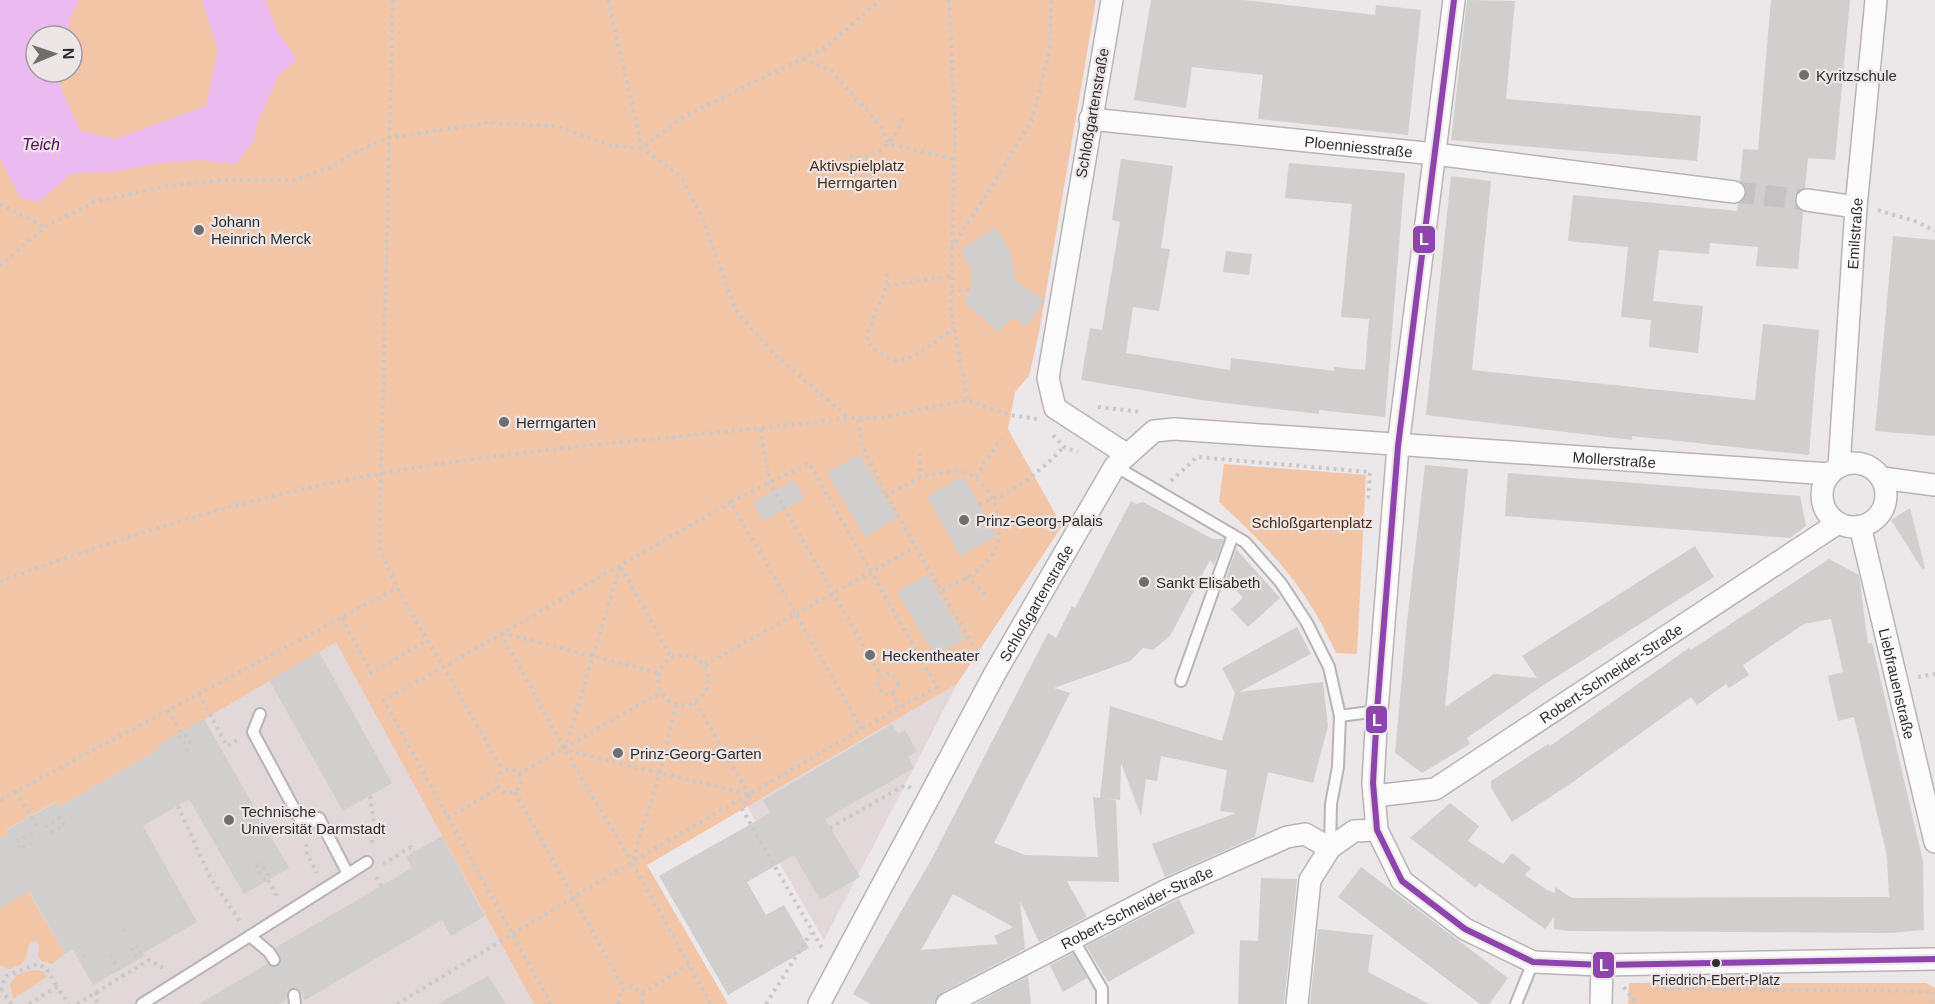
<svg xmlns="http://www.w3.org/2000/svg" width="1935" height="1004" font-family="Arial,sans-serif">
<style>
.built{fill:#e2d7d9}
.green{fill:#f3c5a7;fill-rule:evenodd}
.water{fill:#ebbaf0}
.building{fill:#d1cece;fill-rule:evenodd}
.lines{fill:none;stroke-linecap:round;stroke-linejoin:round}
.street-tunnel{stroke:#c6c2c3;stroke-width:21;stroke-dasharray:21 10;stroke-linecap:butt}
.lane-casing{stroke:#b8b4b5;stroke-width:14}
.street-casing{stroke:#b8b4b5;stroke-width:24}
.path{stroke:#cac9c9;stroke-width:4;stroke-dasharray:3 4.5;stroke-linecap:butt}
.lane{stroke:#fcfbfc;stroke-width:10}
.street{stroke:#fcfbfc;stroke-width:21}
.bus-1-casing{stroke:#ede6e7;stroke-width:10}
.bus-1{stroke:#8e44ad;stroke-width:6}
.poi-dot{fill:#716e6e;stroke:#ede6e7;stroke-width:2}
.bus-dot{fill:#2f2d2d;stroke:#ede6e7;stroke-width:2}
.labels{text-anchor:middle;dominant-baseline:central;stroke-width:4.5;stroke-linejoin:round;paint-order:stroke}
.bus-label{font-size:14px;fill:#2f2d2d;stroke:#ede6e7}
.poi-label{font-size:15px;fill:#2f2d2d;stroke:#ede6e7;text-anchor:start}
.street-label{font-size:15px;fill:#2f2d2d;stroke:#ede6e7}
.park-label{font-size:15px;fill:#4e2c13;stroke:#ede6e7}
.water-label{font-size:16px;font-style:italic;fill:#590265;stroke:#ede6e7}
.line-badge{stroke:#ede6e7;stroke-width:2}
.badge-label{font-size:16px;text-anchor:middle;font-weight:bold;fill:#fff}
</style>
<rect width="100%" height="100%" fill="#ece7e8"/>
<!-- built -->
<g class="built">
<path d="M336,641L534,1004H0V839L7,834L5,831Z"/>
<path d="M957,684L905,785L824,940L747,806Z"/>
</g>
<!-- green -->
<g class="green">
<path d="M0,0H1096L1039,333L1029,376L1015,392L1008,429L1062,526L957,684L647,865L728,1004H534L336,642L158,746L159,749L59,807L55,802L6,830L7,834L0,839ZM36,36H72V72H36Z"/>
<path d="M1224,464L1366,475L1357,654L1336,653C1307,587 1271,550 1219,502Z"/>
<path d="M28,891L65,954L52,964L42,961L38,957L39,946L36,940L28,945C28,960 23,966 8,969L0,965V908Z"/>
<path d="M32,970L43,971L47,977L13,999L10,983L17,975Z"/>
<path d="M1629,983H1926L1935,988V1004H1628Z"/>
</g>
<!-- water -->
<path class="water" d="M0,0H79L70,18L68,36H36V72H62L60,86L80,131L116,139L206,106L218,50L202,0H265L278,32L297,60L279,74L258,121L254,140L236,164L198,160L157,163L114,172L72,173L39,202L20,198L0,159Z"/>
<!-- building -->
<g class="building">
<path d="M1151,0H1244L1375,15L1376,5L1421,10L1408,135L1258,119L1263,75L1192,67L1186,108L1134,100Z"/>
<path d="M1467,0L1515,1L1506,99L1701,116L1697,161L1451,140Z"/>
<path d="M1771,0H1850L1835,160L1808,158L1805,188L1797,192L1795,198V205L1803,212L1798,269L1756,266L1758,247L1710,243L1709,254L1659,250L1653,301L1703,306L1698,353L1649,347L1651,320L1621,317L1628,247L1568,241L1573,195L1737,211L1738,204L1744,200L1747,193L1745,187L1740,181L1743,149L1758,150Z"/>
<path d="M1121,159L1173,166L1161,248L1170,249L1159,311L1133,307L1126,353L1230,370L1231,358L1334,371V367L1365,370L1369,319L1341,317L1352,204L1285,198L1289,163L1405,173L1385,417L1319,410V414L1201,400L1081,380L1090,328L1102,330L1120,222L1112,220Z"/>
<path d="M1451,176L1491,181L1472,370L1755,400L1763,324L1819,330L1809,455L1632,436V440L1426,415Z"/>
<path d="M995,227L1010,251L1016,281L1045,301L1027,326L1013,317L998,332L964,302L971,290L972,271L961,250Z"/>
<path d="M1893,236L1935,240V436L1875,431Z"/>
<path d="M1226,251L1252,254L1249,275L1223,272Z"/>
<path d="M860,454L897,518L865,537L827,473Z"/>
<path d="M1425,465L1468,469L1445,707L1494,674L1537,678L1522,656L1695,546L1714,577L1542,686L1467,738L1470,744L1422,773L1395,753L1407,622Z"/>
<path d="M1508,473L1800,496L1806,526L1790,538L1505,516Z"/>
<path d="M963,476L997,536L960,556L927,496Z"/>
<path d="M795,480L804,499L763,521L753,502Z"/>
<path d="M1131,501L1136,504L1143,502L1213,539H1224L1214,565L1210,560L1170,636L1153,650L1143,648L1130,661L1054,688L1070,693L994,843L1025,855L1098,857L1093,797L1100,798L1110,706L1222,741L1235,693L1222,668L1297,627L1311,654L1239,692L1323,682L1328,726L1313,783L1268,772L1255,837L1165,877L1152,844L1236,813L1220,811L1227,770L1161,756L1157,781L1146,779L1141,816L1121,763L1120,800L1102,798L1116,800L1119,882L1067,881L1087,917L1039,942L1020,901L1025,949L941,993L934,1004H871L853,994L930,862L1048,633L1056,638L1072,606L1075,608ZM953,894L1013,927L994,936L998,944L921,950Z"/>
<path d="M1910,508L1925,568L1922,569L1891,520Z"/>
<path d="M1236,549L1280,598L1248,627L1231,609L1243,598L1226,578Z"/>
<path d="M1829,559L1859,575L1868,644L1872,643L1923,861L1924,930L1890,933L1569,931L1554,929V917L1545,929L1479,883L1476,888L1410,838L1450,803L1479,826L1468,841L1503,864L1512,853L1531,868L1525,875L1547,890L1555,893V887L1572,898L1889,897L1887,856L1854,717L1838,721L1828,676L1843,672L1831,619L1804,624L1798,628L1743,665L1749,675L1729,688L1726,684L1697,705L1691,697L1573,782L1512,822L1491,788V781L1548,744L1550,746L1689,648L1691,650Z"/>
<path d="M928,574L965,639L935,656L897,592Z"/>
<path d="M319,652L392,783L343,811L269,680Z"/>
<path d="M204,719L289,868L244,894L189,799L143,826L197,922L143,953L145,956L93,985L73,950L65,954L29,891L0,908V839L7,834L5,831L15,825L56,802L59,807L159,749L157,746Z"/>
<path d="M892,724L898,734L905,730L917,751L908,757L914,768L825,819L860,877L820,900L794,855L747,882L766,915L784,905L809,948L728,995L659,876L770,813L763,800Z"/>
<path d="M442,836L485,916L451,936L442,920L305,1000L300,990L294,988L287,991V999L278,1004H199L267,964L274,967L278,966L281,959L275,948L412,868L406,857Z"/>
<path d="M1361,867L1508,978L1489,1004H1480L1338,897Z"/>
<path d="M1261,878L1297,879L1284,1004H1238L1240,940L1258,941Z"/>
<path d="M1179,899L1195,933L1108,982L1086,946Z"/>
<path d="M1318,929L1373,935L1368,972L1429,1004H1310Z"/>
<path d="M1073,953L1087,978L1063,992L1050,965Z"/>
<path d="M488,976L506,1004H438Z"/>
<path d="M1028,976L1031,1004H975Z"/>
</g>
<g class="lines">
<!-- street-tunnel -->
<path class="street-tunnel" d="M1734,192L1807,200"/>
<!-- lane casing -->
<g class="lane-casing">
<g id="lane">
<path d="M1115,466L1245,542L1281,583L1307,623L1329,667L1340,716L1338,767L1331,804L1330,848"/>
<path d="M1181,681L1233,535"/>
<path d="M260,714L253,732L304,827L319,818L348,874"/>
<path d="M1340,716L1377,711"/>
<path d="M250,936L269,952L274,960"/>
<path d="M1073,939L1102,989V1004"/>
<path d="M294,995L295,1004"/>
<path d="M142,1004L367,862"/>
<path d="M1516,1004L1533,962"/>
</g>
</g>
<!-- street casing -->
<g class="street-casing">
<g id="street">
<path d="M1112,0L1048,378L1055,408L1126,454"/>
<path d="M1454,0L1398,446L1377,711L1373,783L1377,830L1402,881L1465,929L1533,962L1602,965L1935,959"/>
<path id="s1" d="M1090,119L1435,154L1734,192"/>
<path d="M1807,200L1856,207"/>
<circle cx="1854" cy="495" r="32"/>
<path id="s2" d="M1839,467L1856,207L1876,0"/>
<path d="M1882,478L1935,485"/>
<path id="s3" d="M1860,526L1935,842"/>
<path id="s4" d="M1374,796L1435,789L1838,523"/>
<path id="s5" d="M819,1004L994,675L1115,466L1154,431L1174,429L1830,474"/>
<path id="s6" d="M947,1004L1167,890L1287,837L1305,834L1330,848"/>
<path d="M1297,1004L1310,880L1330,848L1354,831L1377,830"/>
<path d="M1601,1004L1602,965"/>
</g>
</g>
<!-- path -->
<g class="path">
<path d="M393,0L379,547L397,588L503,770"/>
<path d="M608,0L642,148L680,176L700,212L736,311L776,356L848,417"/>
<path d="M949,0L955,122L951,310L967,399"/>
<path d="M803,59L831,70L881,127L889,144L954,159"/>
<path d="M850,156C878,162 893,141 903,118"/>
<path d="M0,204L45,227"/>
<path d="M1878,210L1917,222L1935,231"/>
<path d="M951,248L988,193L1032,120L1050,49L1051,0"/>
<path d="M0,266L45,227L94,202L167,186L222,180H295L330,167L360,150L389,138L487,123L556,126L612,146L642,148L683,117L826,47L880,0"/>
<path d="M887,273C888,299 869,316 867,342C900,379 922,350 954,328"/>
<path d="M887,286L950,276"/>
<path d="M951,291L971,290"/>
<path d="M1098,407L1141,412"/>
<path d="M858,420L862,445L887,496"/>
<path d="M760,429L770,483L881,676"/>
<path d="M1053,435L1064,447L1078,452"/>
<path d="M919,453L920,477"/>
<path d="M956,470C963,473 972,474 977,479C1000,500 1009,537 987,561C976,575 956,583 941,591L887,496L920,477Z"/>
<path d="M976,477L1001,438"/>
<path d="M1171,481L1197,457L1370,472L1368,501"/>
<path d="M731,502L809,463L937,687L862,729"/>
<path d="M979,504C1015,493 1038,473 1064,447"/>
<path d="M1001,526H1053"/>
<path d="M620,567L565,750L748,794"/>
<path d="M621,567L671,657"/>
<path d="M967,576L988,597"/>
<path d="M0,581C88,550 178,519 269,497C458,450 656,442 848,418H879L967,400L1010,415L1037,419"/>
<path d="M941,591L979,655"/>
<path d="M342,618L371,673L427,641"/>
<path d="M501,633L565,750L631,861"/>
<path d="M502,633L659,673"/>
<circle cx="683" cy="680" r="25"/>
<path d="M705,665L916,547"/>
<circle cx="888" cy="684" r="10"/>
<path d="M1918,677L1935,674"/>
<path d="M892,693L900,707"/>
<path d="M199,694L227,746L239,739"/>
<path d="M695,702L749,794"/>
<path d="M168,710L181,733"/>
<path d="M188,751L180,737L185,734L193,748"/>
<circle cx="509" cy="781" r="12"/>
<path d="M519,774L661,692"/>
<path d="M16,791L37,827"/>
<path d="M515,792L624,988"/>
<path d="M749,795L742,809L823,950"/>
<path d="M370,796L375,832L371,845"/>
<path d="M0,800L397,588"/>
<path d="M178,806L210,877L241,923"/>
<path d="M448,818L498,788"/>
<path d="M45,827L60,818L64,825L49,834"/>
<path d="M830,828L905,785L911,788"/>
<path d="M33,834L16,842L20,849L36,841"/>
<path d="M306,844L307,854L317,873"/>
<path d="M383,864L411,847L414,852"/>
<path d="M256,865L264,879L269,876L260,862"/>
<path d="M376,877L381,886"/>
<path d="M268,880L278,898"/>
<path d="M123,929L126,934"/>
<path d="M131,948L136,957L140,954L136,946"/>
<path d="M83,955L85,960"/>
<path d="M110,955L123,976"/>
<path d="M1624,987L1637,1004"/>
<path d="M1,989L12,1004"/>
<path d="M1663,989L1932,991V1004"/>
<path d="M0,990L6,976L37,964L46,968L57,987"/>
<path d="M96,992L97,1004"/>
<path d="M642,993L689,965"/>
<path d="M29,1004L57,987L69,1004"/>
<path d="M77,1004L149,960L165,969"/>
<path d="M397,1004L632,862L660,772L676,704"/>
<path d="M551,1004L384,701L731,502L862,729L632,862L711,1004"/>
<path d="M618,1004L621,991L632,986L642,993L643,1004"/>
<path d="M766,1004L811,933"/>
</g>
<!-- lane -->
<use href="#lane" class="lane"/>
<!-- street -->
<use href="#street" class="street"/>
<!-- bus-1 casing -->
<g class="bus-1-casing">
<path id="bus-1" d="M1454,0L1398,446L1377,711L1373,783L1377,830L1402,881L1465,929L1533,962L1602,965L1935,959"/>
</g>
<!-- bus-1 -->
<use href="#bus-1" class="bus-1"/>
</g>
<!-- markers -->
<g class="poi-dot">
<circle cx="1804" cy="75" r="6"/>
<circle cx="199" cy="230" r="6"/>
<circle cx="504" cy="422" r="6"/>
<circle cx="964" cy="520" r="6"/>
<circle cx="1144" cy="582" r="6"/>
<circle cx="870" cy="655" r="6"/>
<circle cx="618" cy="753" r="6"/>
<circle cx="229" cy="820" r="6"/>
</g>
<circle class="bus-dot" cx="1716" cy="963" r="5"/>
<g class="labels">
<!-- bus labels -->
<g class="bus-label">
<text x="1716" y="980">Friedrich-Ebert-Platz</text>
</g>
<!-- poi labels -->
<g class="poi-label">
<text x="1816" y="75">Kyritzschule</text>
<text x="211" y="221">Johann<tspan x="211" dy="17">Heinrich Merck</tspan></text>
<text x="516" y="422">Herrngarten</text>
<text x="976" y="520">Prinz-Georg-Palais</text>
<text x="1156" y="582">Sankt Elisabeth</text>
<text x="882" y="655">Heckentheater</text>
<text x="630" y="753">Prinz-Georg-Garten</text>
<text x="241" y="811">Technische<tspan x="241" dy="17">Universität Darmstadt</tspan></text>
</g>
<!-- street labels -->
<g class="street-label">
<text transform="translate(1092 113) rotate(-80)">Schloßgartenstraße</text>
<text stroke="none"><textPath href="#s1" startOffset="270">Ploenniesstraße</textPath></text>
<text stroke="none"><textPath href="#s2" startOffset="234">Emilstraße</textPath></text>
<text stroke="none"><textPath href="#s5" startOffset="1128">Mollerstraße</textPath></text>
<text stroke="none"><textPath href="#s5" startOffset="456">Schloßgartenstraße</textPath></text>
<text stroke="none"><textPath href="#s4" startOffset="272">Robert-Schneider-Straße</textPath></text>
<text stroke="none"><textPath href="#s3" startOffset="162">Liebfrauenstraße</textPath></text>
<text stroke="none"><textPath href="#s6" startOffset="213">Robert-Schneider-Straße</textPath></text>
</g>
<!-- park labels -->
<g class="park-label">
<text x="857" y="165">Aktivspielplatz<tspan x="857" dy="17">Herrngarten</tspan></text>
<text x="1312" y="522">Schloßgartenplatz</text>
</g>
<!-- water labels -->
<g class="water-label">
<text x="41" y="144">Teich</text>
</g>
</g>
<g class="line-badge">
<rect x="1412" y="225" width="24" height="29" rx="6" fill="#8e44ad"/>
<rect x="1365" y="705" width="23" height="29" rx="6" fill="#8e44ad"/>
<rect x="1592" y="951" width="23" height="28" rx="6" fill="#8e44ad"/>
</g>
<g class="badge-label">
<text x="1424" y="245">L</text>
<text x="1377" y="726">L</text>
<text x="1604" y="971">L</text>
</g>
<!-- north arrow -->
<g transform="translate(54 54) rotate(88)"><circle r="28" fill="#ede6e7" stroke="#a19c9d" stroke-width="1.5"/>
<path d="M0-4.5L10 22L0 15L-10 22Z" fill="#716e6e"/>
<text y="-9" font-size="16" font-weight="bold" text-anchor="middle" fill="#2f2d2d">N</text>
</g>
</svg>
